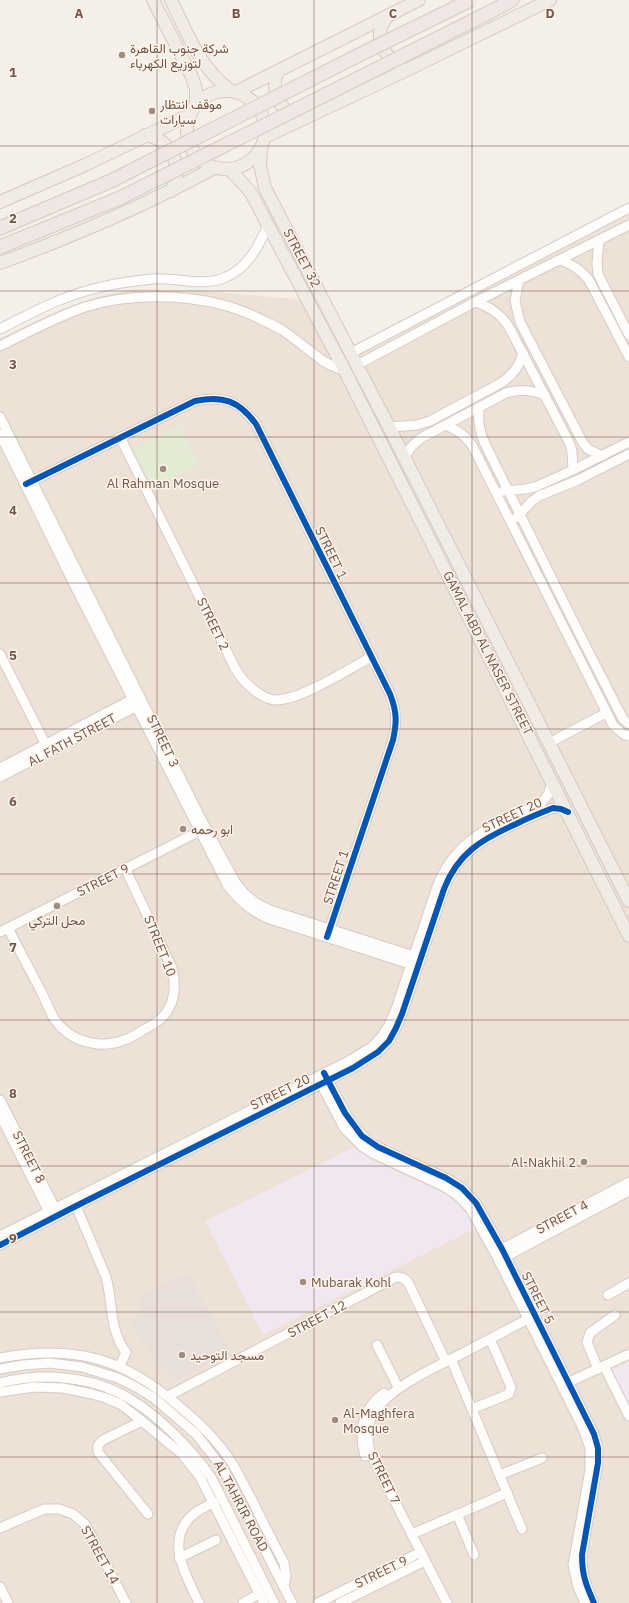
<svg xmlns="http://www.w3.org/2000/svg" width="629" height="1603" font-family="'IBM Plex Sans',Vazirmatn,sans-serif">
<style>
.residential{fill:#eee1d6}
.industrial{fill:#e8dfda}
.education{fill:#f0e7f1}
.green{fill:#e3ebd4}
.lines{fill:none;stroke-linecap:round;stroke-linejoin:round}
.minor-casing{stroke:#d4cbc6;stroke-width:11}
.major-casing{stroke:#d4cac5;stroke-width:14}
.highway-casing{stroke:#d4cac5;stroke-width:15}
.minor{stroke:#fefdfc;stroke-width:9}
.major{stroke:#f1ebe5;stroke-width:12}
.highway{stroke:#f0e6e3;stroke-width:13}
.highway-bridge-casing{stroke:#d4cac5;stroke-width:15;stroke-linecap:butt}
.highway-bridge{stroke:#f0e6e3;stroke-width:13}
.cycleway-casing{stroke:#fef4e9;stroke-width:8}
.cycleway{stroke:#0057b8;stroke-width:6}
.grid{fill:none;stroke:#72554a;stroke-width:1;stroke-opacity:0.55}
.poi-dot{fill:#a08b82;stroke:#fef4e9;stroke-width:1.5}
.labels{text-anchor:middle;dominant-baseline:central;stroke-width:3;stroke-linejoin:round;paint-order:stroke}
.poi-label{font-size:13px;fill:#72554a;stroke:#fef4e9;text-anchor:start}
.street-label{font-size:13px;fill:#72554a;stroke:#fef4e9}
.grid-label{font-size:13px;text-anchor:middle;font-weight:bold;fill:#72554a;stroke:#fef4e9;stroke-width:3;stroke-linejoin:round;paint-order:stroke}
</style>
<rect width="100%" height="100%" fill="#f5efe9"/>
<!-- residential -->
<path class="residential" d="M629,215V1603H0V338L59,310L96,297L133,289L202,291L320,301L347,355Z"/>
<!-- industrial -->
<path class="industrial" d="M188,1274L232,1354L176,1380L154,1359L130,1322L145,1312L137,1298Z"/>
<!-- education -->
<g class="education">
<path d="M352,1148L401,1174L454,1196L470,1211L476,1228L263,1335L205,1221Z"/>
<path d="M629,1362V1405L611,1370Z"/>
</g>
<!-- green -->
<path class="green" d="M180,425L200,465L154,489L133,449Z"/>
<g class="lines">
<!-- minor casing -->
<g class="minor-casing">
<g id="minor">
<path d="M599,240L597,263L598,274L629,335"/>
<path d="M560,260C573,264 581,270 589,280L629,357"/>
<path d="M519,280L515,301L520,322L583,443L588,449L602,456"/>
<path d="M475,302C491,307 500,314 509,327L569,442L572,451L573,470"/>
<path d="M0,329C20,319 40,308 60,300C89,288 121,282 152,279C176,277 201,287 224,278C247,269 258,247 268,226"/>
<path d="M0,346C28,332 56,317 85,307C137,290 212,294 260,319C267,322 275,326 282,330C296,339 309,351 323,361C330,365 338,368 345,371"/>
<path d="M351,353L629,208"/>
<path d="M357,365L475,302L629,225"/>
<path d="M479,407C478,421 479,431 485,444L579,633L623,719L629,724"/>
<path d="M0,417L198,813L222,858L236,883L245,894L256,903L270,910L420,958"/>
<path d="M445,425C458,430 465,435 473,447L613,725L623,734L629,736"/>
<path d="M389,427L417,425L430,421L501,383C513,375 519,367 523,353"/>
<path d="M0,434L75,586L228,886C239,901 250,910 267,918L416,966"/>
<path d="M120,437L235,668C242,681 260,699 275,700C299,701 349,669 371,657"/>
<path d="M404,457L412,446L421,438L506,393C520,389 530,390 545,395"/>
<path d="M26,484L195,401C223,395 239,401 256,424L390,694C397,712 397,722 393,740L327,937"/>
<path d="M503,491L526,489L535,487L573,470L629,442"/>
<path d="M516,518L532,501L539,496L578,480L629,454"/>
<path d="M0,654L48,749"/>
<path d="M549,743L606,713"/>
<path d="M0,768L137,697"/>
<path d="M0,777L141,704"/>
<path d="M8,928C19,950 31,972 42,993C48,1006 53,1021 64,1030C80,1044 105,1048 124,1040C131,1038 137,1034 143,1030C155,1024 166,1017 171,1004C176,991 175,980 172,968L125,868"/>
<path d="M0,932L204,829"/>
<path d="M326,1077L351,1123L368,1141L378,1147L446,1178L462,1188L476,1203L502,1249L594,1434L598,1448V1463L582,1555C582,1575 586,1585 594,1603"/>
<path d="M319,1080L344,1128L363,1147L374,1154L443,1186L457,1195L470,1208L495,1253L581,1424L590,1448V1470L573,1565L578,1587L585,1603"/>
<path d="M0,1100L57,1212"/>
<path d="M0,1115L51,1216"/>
<path d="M76,1206L106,1277C113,1302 109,1331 126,1352L120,1366"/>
<path d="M0,1236L349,1061L373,1046L382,1036L389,1025L395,1012L437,887C455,838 496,824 540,804C548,797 551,791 551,781"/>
<path d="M0,1245L76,1206L353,1068L378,1052L389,1041L396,1028L402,1014L444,889C458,853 482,839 516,824C528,818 540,813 553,808L561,809L568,812"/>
<path d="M498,1251L629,1182"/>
<path d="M501,1259L629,1191"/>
<path d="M608,1295L629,1283"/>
<path d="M377,1345L398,1387"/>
<path d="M0,1358C74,1344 124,1358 180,1407C198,1422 215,1438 228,1457C238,1471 244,1486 252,1500C262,1521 273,1542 284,1563L286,1575L284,1587"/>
<path d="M451,1359L522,1529"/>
<path d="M604,1366L629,1416"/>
<path d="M0,1369L23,1365L50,1363L82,1367L118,1378L136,1387L154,1398L196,1434L224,1470L292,1603"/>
<path d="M598,1369L587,1342L590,1333L615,1315"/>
<path d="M0,1383C42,1372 93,1376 130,1399C160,1417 191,1449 211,1477L274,1603"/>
<path d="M565,1384L629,1354"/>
<path d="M0,1392L34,1387L63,1388L92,1394L106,1398L120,1404L132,1413L182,1454L200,1477L264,1603"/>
<path d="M168,1396L396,1277C402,1277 404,1278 408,1282L446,1362"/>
<path d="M472,1409L509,1394L511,1387L490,1339"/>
<path d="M142,1421L103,1440L98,1445V1452L148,1514"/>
<path d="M365,1456C358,1431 363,1408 384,1393"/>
<path d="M500,1475L542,1458"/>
<path d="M457,1514L474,1555"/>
<path d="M0,1528L44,1509H59L73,1514L85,1524L126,1603"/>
<path d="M412,1534L507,1493"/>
<path d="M179,1558L216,1540"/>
<path d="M0,1587L8,1603"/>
<path d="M199,1603C186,1575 163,1538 195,1513C200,1509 208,1506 214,1502"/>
<path d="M243,1603L259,1594"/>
<path d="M318,1603L421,1552"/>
<path d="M340,1603L425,1561"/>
<path d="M447,1603L370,1453C367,1439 366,1423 375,1411C392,1386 434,1368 461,1354C485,1342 508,1329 532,1317"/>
</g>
</g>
<!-- major casing -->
<g class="major-casing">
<g id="major">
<path d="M153,0L192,77L196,89V104"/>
<path d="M171,0C187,33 200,68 230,90"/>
<path d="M387,17C385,20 382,24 381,28C376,42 388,60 400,66"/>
<path d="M278,71C270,90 278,110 298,117"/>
<circle cx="226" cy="130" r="39"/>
<path d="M236,92L419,0"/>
<path d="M146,135C173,141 184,168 171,191"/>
<path d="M265,137L409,69L550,0"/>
<path d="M261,147L260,165L265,188L389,427L629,901"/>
<path d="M229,169L238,178L251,193L345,371L629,936"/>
<path d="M0,202L85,165L189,115"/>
<path d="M0,263C74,236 146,205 214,168"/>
</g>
</g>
<!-- highway casing -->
<g class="highway-casing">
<g id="highway">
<path d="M490,12L512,0"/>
<path d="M0,228L111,181"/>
<path d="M0,247L120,198"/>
</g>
</g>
<!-- minor -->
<use href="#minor" class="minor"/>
<!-- major -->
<use href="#major" class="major"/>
<!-- highway -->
<use href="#highway" class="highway"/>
<!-- highway-bridge casing -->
<g class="highway-bridge-casing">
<g id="highway-bridge">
<path d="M111,181L363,53L471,0"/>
<path d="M120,198L490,12"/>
</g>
</g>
<!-- highway-bridge -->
<use href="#highway-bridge" class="highway-bridge"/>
<!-- cycleway casing -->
<g class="cycleway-casing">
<g id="cycleway">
<path d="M26,484L195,401C223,395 239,401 256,424L390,694C397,712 397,722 393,740L327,937"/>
<path d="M324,1073L345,1113L362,1136L378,1147L446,1178L462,1188L476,1203L502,1249L594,1434L598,1448V1463L582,1555C582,1575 586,1585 594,1603"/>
<path d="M0,1245L76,1206L353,1068L378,1052L389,1041L396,1028L402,1014L444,889C458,853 482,839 516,824C528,818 540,813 553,808L561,809L568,812"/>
</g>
</g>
<!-- cycleway -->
<use href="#cycleway" class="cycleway"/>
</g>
<!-- grid -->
<path class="grid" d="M157,0V1603M314,0V1603M472,0V1603M0,146H629M0,291H629M0,437H629M0,583H629M0,729H629M0,874H629M0,1020H629M0,1166H629M0,1312H629M0,1457H629"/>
<!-- markers -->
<g class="poi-dot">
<circle cx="122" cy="55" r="4"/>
<circle cx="152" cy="111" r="4"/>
<circle cx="163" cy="469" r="4"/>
<circle cx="183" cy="829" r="4"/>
<circle cx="57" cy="906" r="4"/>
<circle cx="584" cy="1162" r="4"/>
<circle cx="303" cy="1282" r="4"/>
<circle cx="182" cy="1355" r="4"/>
<circle cx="335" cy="1420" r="4"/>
</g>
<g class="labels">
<!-- poi labels -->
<g class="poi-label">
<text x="130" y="48">شركة جنوب القاهرة<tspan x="130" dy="15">لتوزيع الكهرباء</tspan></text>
<text x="160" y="104">موقف انتظار<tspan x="160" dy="15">سيارات</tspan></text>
<text x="163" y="483" text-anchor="middle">Al Rahman Mosque</text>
<text x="191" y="829">ابو رحمه</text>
<text x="57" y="920" text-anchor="middle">محل التركي</text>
<text x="576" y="1162" text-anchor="end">Al-Nakhil 2</text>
<text x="311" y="1282">Mubarak Kohl</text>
<text x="190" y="1355">مسجد التوحيد</text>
<text x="343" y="1413">Al-Maghfera<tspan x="343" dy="15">Mosque</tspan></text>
</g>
<!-- street labels -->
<g class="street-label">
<text transform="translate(302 258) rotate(62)">STREET 32</text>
<text transform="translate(331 553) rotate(64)">STREET 1</text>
<text transform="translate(213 624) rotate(64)">STREET 2</text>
<text transform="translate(488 653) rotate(63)">GAMAL ABD AL NASER STREET</text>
<text transform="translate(72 740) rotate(-28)">AL FATH STREET</text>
<text transform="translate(163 741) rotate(64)">STREET 3</text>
<text transform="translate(512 815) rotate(-25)">STREET 20</text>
<text transform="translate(336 877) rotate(-72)">STREET 1</text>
<text transform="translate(103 880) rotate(-27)">STREET 9</text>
<text transform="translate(160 946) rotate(68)">STREET 10</text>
<text transform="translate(280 1092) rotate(-26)">STREET 20</text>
<text transform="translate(29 1157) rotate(63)">STREET 8</text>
<text transform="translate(562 1217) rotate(-28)">STREET 4</text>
<text transform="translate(538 1298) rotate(63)">STREET 5</text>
<text transform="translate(317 1319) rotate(-28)">STREET 12</text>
<text transform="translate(384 1478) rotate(64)">STREET 7</text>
<text transform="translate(241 1506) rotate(62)">AL TAHRIR ROAD</text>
<text transform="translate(100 1555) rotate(61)">STREET 14</text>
<text transform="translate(381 1572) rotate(-26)">STREET 9</text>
</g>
</g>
<g class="grid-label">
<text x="79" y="18">A</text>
<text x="236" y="18">B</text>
<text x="393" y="18">C</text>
<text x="550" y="18">D</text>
<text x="13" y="77">1</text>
<text x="13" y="223">2</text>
<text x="13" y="369">3</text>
<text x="13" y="515">4</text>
<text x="13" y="660">5</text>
<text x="13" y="806">6</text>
<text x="13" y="952">7</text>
<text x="13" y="1098">8</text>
<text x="13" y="1243">9</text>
</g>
</svg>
